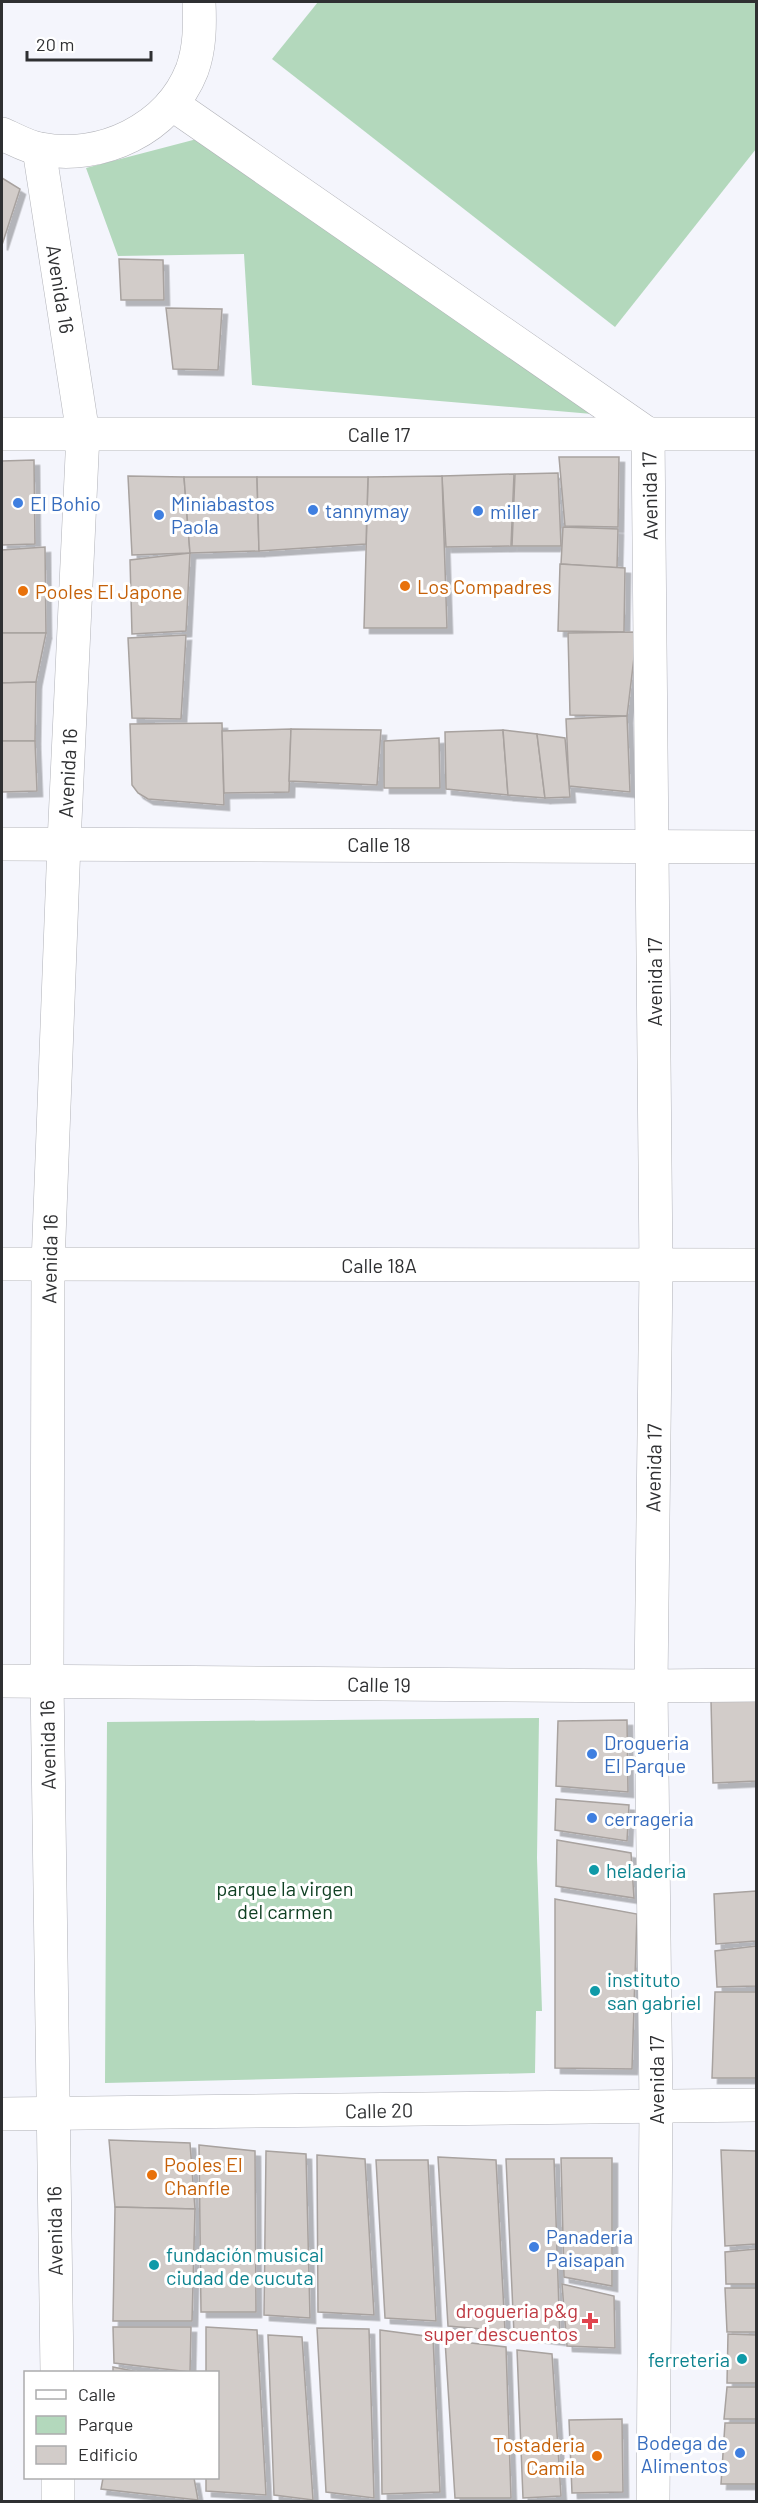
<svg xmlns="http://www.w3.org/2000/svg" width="758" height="2503" font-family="Barlow,sans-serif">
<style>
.green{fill:#b3d8bc}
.building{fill:#d2ccc9;stroke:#a8a29f;stroke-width:1.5;filter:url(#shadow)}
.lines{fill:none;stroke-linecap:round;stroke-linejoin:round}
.minor-casing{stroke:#b1b2b8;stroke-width:34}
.minor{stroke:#fff;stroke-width:33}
.shop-dot{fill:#3f7fe0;stroke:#fff;stroke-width:2}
.food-dot{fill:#e8710a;stroke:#fff;stroke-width:2}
.culture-dot{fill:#0f9aa8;stroke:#fff;stroke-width:2}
.health-dot{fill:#e0444e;stroke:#fff;stroke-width:2}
.labels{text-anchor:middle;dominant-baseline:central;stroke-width:6;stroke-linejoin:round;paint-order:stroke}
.street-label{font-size:20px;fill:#2f3032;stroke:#fff}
.shop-label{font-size:20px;fill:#366cbe;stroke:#fff;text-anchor:start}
.food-label{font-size:20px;fill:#c56008;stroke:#fff;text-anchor:start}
.culture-label{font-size:20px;fill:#0d838f;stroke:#fff;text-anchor:start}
.park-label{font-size:20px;fill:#104023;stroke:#fff}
.health-label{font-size:20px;fill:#be3a42;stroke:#fff;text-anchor:end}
</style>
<defs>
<filter id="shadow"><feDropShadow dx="5.5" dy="5.5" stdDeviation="0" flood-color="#0004"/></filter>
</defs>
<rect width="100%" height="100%" fill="#f4f5fc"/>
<!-- green -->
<g class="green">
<path d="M318,2H756V149L615,327L272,59Z"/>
<path d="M216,134L627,417L252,385L244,254L118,256L86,168Z"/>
<path d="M539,1718L537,1858L542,2011H536L535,2073L105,2083L107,1722Z"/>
</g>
<!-- building -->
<g class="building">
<path d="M2,178L20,189L2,245Z"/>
<path d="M119,259L163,260L164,300H121Z"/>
<path d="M166,308L222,309L218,370L173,369Z"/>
<path d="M559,457H619L618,527L565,526Z"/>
<path d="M34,460L35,544L2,545V461Z"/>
<path d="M558,473L561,546H512L515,474Z"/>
<path d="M514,474L511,546L446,547L442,476Z"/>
<path d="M128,476L184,477L190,553L132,555Z"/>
<path d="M442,476L447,628H364L368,477Z"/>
<path d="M184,477H257L259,551L190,553Z"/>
<path d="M257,477H368L366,544L259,551Z"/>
<path d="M563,527L618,529L617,568L561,564Z"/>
<path d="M45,547L46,633H2V550Z"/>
<path d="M190,553L186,631L132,634L130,560Z"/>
<path d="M560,564L625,568L624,632L558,631Z"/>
<path d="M637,632L627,716L570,715L568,633Z"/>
<path d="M2,633H46L36,682L2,683Z"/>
<path d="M186,635L181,719L132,718L128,638Z"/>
<path d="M36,682L35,741H2V683Z"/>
<path d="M627,716L630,792L569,786L566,719Z"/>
<path d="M222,723L224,805L148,799L138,793L132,785L130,724Z"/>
<path d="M291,729L289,792L224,793L222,731Z"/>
<path d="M291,729L381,730L377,785L289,781Z"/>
<path d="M503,730L508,795L446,789L445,732Z"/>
<path d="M503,730L537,734L545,798L508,795Z"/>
<path d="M537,734L565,738L570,797L545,798Z"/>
<path d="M439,738L440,788H384V741Z"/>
<path d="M2,741H35L37,791L2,792Z"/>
<path d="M756,1699V1781L713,1783L711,1701Z"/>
<path d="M627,1720L628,1792L556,1786L558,1721Z"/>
<path d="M556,1799L629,1805L627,1841L555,1830Z"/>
<path d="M557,1840L631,1853L634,1898L556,1886Z"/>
<path d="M756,1891V1941L716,1944L714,1894Z"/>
<path d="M555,1899L637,1914L632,2069L555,2068Z"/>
<path d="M756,1946V1986L717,1987L715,1951Z"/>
<path d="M715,1992H756V2078H712Z"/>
<path d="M109,2140L190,2143L195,2209L115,2207Z"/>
<path d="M199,2145L255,2151L256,2312H201Z"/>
<path d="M721,2150L756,2151V2244L725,2246Z"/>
<path d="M266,2151L306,2154L310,2318L264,2315Z"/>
<path d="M317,2155L365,2159L374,2315L318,2312Z"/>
<path d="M438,2157L496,2160L505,2331L448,2326Z"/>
<path d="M561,2158H612V2286L564,2277Z"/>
<path d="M506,2159H554L560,2340L514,2334Z"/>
<path d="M376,2160H428L436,2321L385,2318Z"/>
<path d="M115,2207L195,2209L192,2321H113Z"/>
<path d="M756,2249V2284H726L725,2252Z"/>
<path d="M562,2284L614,2296L615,2348L567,2346Z"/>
<path d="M725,2288H756V2332H727Z"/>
<path d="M113,2327H191L190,2372L114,2363Z"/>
<path d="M206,2327L257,2330L266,2495L206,2491V2478H218V2372H206Z"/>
<path d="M317,2328L369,2329L374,2498L326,2492Z"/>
<path d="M380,2330L433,2337L440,2492L382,2494Z"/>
<path d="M728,2334L756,2335V2383H727Z"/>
<path d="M268,2335L302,2337L313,2500L274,2495Z"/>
<path d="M445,2340L506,2347L511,2498H455Z"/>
<path d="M517,2350L552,2354L561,2496L523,2498Z"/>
<path d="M113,2367L138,2372H113Z"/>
<path d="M727,2387H756V2419H724Z"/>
<path d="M622,2419L623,2492L572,2493L569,2420Z"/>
<path d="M725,2423H756V2484H721Z"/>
<path d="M103,2478H194L198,2500L101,2489Z"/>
</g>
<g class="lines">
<!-- minor casing -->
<g class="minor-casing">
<g id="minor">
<path d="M172,104L648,434"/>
<path d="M2,134C14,139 27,147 40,149C101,161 169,129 192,70C200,48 200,25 199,2"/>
<path d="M39,149L83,434L64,843L48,1264L47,1680L57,2372"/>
<path d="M2,434H756"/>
<path d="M648,434L656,1267L651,1686L656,2106L653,2502"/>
<path d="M2,844L756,847"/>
<path d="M2,1264L756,1265"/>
<path d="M2,1681L651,1686L756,1685"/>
<path d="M2,2114L756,2105"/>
<path d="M58,2478V2502"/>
</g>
</g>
<!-- minor -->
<use href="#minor" class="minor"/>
</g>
<!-- markers -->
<g class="shop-dot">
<circle cx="18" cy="503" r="6"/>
<circle cx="313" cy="510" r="6"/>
<circle cx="478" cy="511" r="6"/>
<circle cx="159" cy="515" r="6"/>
<circle cx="592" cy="1754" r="6"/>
<circle cx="592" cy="1818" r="6"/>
<circle cx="534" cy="2247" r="6"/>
<circle cx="740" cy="2453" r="6"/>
</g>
<g class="food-dot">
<circle cx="405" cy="586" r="6"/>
<circle cx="23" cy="591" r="6"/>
<circle cx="152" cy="2175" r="6"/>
<circle cx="597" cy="2456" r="6"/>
</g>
<g class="culture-dot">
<circle cx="594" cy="1870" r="6"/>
<circle cx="595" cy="1991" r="6"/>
<circle cx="154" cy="2265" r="6"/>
<circle cx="742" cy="2359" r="6"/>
</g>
<path class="health-dot" d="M587 2312h6v6h6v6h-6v6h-6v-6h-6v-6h6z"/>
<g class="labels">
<!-- street labels -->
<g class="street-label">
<text transform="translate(61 289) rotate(81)">Avenida 16</text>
<text x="379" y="434">Calle 17</text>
<text transform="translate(649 496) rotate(-91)">Avenida 17</text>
<text transform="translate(67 773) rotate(-87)">Avenida 16</text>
<text x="379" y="844">Calle 18</text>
<text transform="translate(654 982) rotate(-90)">Avenida 17</text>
<text transform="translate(49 1259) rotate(-89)">Avenida 16</text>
<text x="379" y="1265">Calle 18A</text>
<text transform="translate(653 1468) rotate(-89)">Avenida 17</text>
<text transform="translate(379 1684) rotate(1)">Calle 19</text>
<text transform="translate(47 1745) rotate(-91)">Avenida 16</text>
<text transform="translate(656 2080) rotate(-90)">Avenida 17</text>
<text transform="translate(379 2110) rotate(-1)">Calle 20</text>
<text transform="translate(54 2231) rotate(-91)">Avenida 16</text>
</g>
<!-- shop labels -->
<g class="shop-label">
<text x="30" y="503">El Bohio</text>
<text x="171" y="503">Miniabastos<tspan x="171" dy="23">Paola</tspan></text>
<text x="325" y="510">tannymay</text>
<text x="490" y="511">miller</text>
<text x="604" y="1742">Drogueria<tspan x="604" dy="23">El Parque</tspan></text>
<text x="604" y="1818">cerrageria</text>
<text x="546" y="2236">Panaderia<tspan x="546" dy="23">Paisapan</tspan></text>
<text x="728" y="2442" text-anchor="end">Bodega de<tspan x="728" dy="23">Alimentos</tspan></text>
</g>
<!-- food labels -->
<g class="food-label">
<text x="417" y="586">Los Compadres</text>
<text x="35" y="591">Pooles El Japone</text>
<text x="164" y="2164">Pooles El<tspan x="164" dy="23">Chanfle</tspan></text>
<text x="585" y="2444" text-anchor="end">Tostaderia<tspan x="585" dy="23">Camila</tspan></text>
</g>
<!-- culture labels -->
<g class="culture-label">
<text x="606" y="1870">heladeria</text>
<text x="607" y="1979">instituto<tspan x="607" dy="23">san gabriel</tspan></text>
<text x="166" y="2254">fundación musical<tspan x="166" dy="23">ciudad de cucuta</tspan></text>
<text x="730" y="2359" text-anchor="end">ferreteria</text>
</g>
<!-- park labels -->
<g class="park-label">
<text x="285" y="1888">parque la virgen<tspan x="285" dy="23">del carmen</tspan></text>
</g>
<!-- health labels -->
<g class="health-label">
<text x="578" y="2310">drogueria p&amp;g<tspan x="578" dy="23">super descuentos</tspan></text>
</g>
</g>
<!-- border -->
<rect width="758" height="2503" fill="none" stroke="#2f3032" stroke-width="6"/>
<!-- legend -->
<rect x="24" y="2371" width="195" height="108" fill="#ffffff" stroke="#acacad" stroke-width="1.5"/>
<rect x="36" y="2390" width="30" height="9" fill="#ffffff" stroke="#acacad" stroke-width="1.5"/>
<text x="78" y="2401" font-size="18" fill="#2f3032">Calle</text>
<rect x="36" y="2416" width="30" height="18" fill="#b3d8bc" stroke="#acacad" stroke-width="1.5"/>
<text x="78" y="2431" font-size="18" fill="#2f3032">Parque</text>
<rect x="36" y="2446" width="30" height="18" fill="#d2ccc9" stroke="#acacad" stroke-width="1.5"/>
<text x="78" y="2461" font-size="18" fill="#2f3032">Edificio</text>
<!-- scale -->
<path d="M27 51v9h124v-9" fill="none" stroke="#2f3032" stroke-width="3"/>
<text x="36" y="51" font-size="18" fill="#2f3032" stroke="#ffffff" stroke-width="4.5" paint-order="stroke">20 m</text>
</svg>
